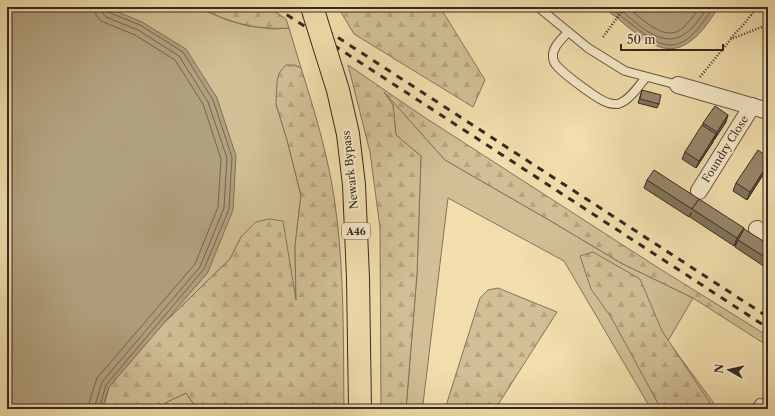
<svg xmlns="http://www.w3.org/2000/svg" width="775" height="416" font-family="'Libre Caslon Text',serif">
<style>
.grass{fill:#d1bf95;stroke:#82745c}
.forest{fill:url(#forest-firs);stroke:#82745c}
.water{fill:#b1a07d;stroke:#7f7059}
.lines{fill:none;stroke-linecap:round;stroke-linejoin:round}
.shore{stroke:#726450;stroke-width:1}
.lane-casing{stroke:#635644;stroke-width:10}
.street-casing{stroke:#635644;stroke-width:18}
.highway-casing{stroke:#342922;stroke-width:24}
.path{stroke:#342922;stroke-width:2.5;stroke-dasharray:1 2;stroke-linecap:butt}
.lane{stroke:#f6eac9;stroke-width:8}
.street{stroke:#f6eac9;stroke-width:16}
.highway{stroke:#f1deac;stroke-width:22}
.rail{stroke:#342922;stroke-width:3;stroke-dasharray:7 7;stroke-linecap:butt}
.highway-bridge-casing{stroke:#342922;stroke-width:24;stroke-linecap:butt}
.highway-bridge{stroke:#f1deac;stroke-width:22}
.wall{fill:#81745b;stroke:#342922}
.shaded-wall{fill:#695e4a;stroke:#342922}
.building{fill:#96876a;stroke:#342922}
.labels{text-anchor:middle;dominant-baseline:central;stroke-width:4;stroke-linejoin:round;paint-order:stroke}
.shield{fill:#f6eac9;stroke:#6e6354;stroke-width:1}
.shield-label{font-size:10px;font-weight:bold;fill:#342922}
.street-label{font-size:11px;fill:#342922;stroke:#f6eac9}
</style>
<defs>
<pattern id="forest-firs" width="22" height="20" patternUnits="userSpaceOnUse"><rect width="22" height="20" fill="#d1bf95"/><path d="M5 1l3.5 6h-7zM16 11l3.5 6h-7z" fill="#b4a480"/></pattern>
</defs>
<rect width="100%" height="100%" fill="#f1deac"/>
<filter id="stains"><feTurbulence type="fractalNoise" baseFrequency=".005" numOctaves="4"/><feColorMatrix values="0 0 0 0 .2 0 0 0 0 .09 0 0 0 0 .02 0 0 0 .5 -.17"/></filter>
<radialGradient id="worn" r=".72"><stop offset=".6" stop-color="#630" stop-opacity="0"/><stop offset="1" stop-color="#630" stop-opacity=".3"/></radialGradient>
<!-- grass -->
<g class="grass">
<path d="M106,7H197L227,20L248,26L273,29L289,28L301,68L294,65L276,104L287,140L301,195L295,246L296,304L241,237L230,259L161,326L208,272Z"/>
<path d="M381,88L445,160L549,220L621,263L693,298L668,341L718,409H651L564,261L448,198L423,404L425,409H406L417,274L421,156L396,135L393,105Z"/>
<path d="M186,393L197,409H162L165,403Z"/>
</g>
<!-- forest -->
<g class="forest">
<path d="M197,7H268L286,19L289,28C252,30 230,22 197,7Z"/>
<path d="M338,7H440L485,80L473,107L354,34Z"/>
<path d="M286,65H294L301,68C313,106 325,145 332,185C345,259 343,335 344,409H197L186,393L165,403L162,409H103L109,387L161,326L230,259L241,237L256,222L269,219L283,221L296,300L295,246L301,195L287,140L276,104L277,82L279,73Z"/>
<path d="M348,65L424,117L657,267L768,336V346L693,298L621,263L549,220L445,160L384,92L393,105L396,135L421,156L417,274L406,409H381L380,228L370,152Z"/>
<path d="M593,252L640,279L662,331L714,409H661L611,317L591,289L580,256Z"/>
<path d="M498,288L557,312L499,403L493,409H445L480,298L488,290Z"/>
</g>
<!-- water -->
<g class="water">
<path d="M7,7H106L142,22L186,49L217,98L236,156L233,210L208,272L109,387L102,409H7Z"/>
<path d="M603,7H719C711,18 703,32 692,40C669,59 648,43 629,28C621,21 612,14 603,7Z"/>
</g>
<g class="lines">
<!-- shore -->
<g class="shore">
<path d="M609,7C617,13 626,20 634,26C651,40 670,55 691,36C700,28 707,16 714,7"/>
<path d="M617,7C635,21 662,52 686,33C695,27 701,16 708,7"/>
<path d="M627,7C642,18 665,45 684,27C690,21 695,14 700,7"/>
<path d="M88,409L89,403L97,378L195,264L218,207L221,159L203,104L175,60L135,35L101,21L96,15L95,7"/>
<path d="M94,409L102,382L200,267L224,208L227,158L208,102L179,56L138,30L106,17L102,12L101,7"/>
<path d="M99,409L106,385L204,269L229,209L232,157L213,100L183,52L140,25L108,12L106,7"/>
</g>
<!-- lane casing -->
<g class="lane-casing">
<g id="lane">
<path d="M538,7L588,48L625,71L678,85"/>
<path d="M568,32C562,39 552,47 553,57C553,60 555,64 557,66C564,74 599,101 609,103C611,104 615,104 618,104C629,101 639,86 646,77"/>
<path d="M755,409L760,403"/>
</g>
</g>
<!-- street casing -->
<g class="street-casing">
<g id="street">
<path d="M678,85L768,111"/>
<path d="M699,191L752,106"/>
<path d="M757,229L768,236"/>
</g>
</g>
<!-- highway casing -->
<g class="highway-casing">
<path id="highway" d="M327,55L338,90L348,134L354,185L358,278L360,409"/>
</g>
<!-- path -->
<g class="path">
<path d="M603,37L625,7"/>
<path d="M731,38L745,23L757,7"/>
<path d="M700,77L731,39L762,27L768,29"/>
</g>
<!-- lane -->
<use href="#lane" class="lane"/>
<!-- street -->
<use href="#street" class="street"/>
<!-- highway -->
<use href="#highway" class="highway"/>
<!-- rail -->
<g class="rail">
<path d="M275,7L768,328"/>
<path d="M291,7L768,317"/>
</g>
<!-- highway-bridge casing -->
<g class="highway-bridge-casing">
<path id="highway-bridge" d="M312,7L327,55"/>
</g>
<!-- highway-bridge -->
<use href="#highway-bridge" class="highway-bridge"/>
</g>
<!-- wall -->
<g class="wall">
<path d="M642,90L659,104L657,108L638,103Z"/>
<path d="M726,122L714,140V139L713,142L696,168L682,159L685,152L703,126V123Z"/>
<path d="M768,157V167L747,200L733,191L736,183Z"/>
<path d="M647,180L699,199L697,202L742,233L768,244V269L735,247L737,242L734,246L690,217L691,213L689,217L644,188Z"/>
</g>
<!-- shaded-wall -->
<g class="shaded-wall">
<path d="M728,115L726,122L714,140L717,132Z"/>
<path d="M716,134L713,142L696,168L699,161Z"/>
<path d="M768,164V167L747,200L750,192Z"/>
<path d="M744,228L741,236L738,240L734,246L737,238Z"/>
</g>
<!-- building -->
<g class="building">
<path d="M642,90L661,95L659,104L640,99Z"/>
<path d="M715,106L728,115L717,132L703,123Z"/>
<path d="M702,125L716,134L699,161L685,152Z"/>
<path d="M758,150L768,157V164L750,192L736,183Z"/>
<path d="M654,170L699,199L692,209L647,180Z"/>
<path d="M699,199L744,228L737,238L692,209Z"/>
<path d="M744,229L768,244V259L738,240Z"/>
</g>
<g class="labels">
<!-- shield labels -->
<rect class="shield" x="342" y="223" width="28" height="16" rx="3"/>
<g class="shield-label">
<text x="356" y="231">A46</text>
</g>
<!-- street labels -->
<g class="street-label">
<text transform="translate(725 149) rotate(-58)">Foundry Close</text>
<text transform="translate(350 170) rotate(-96)">Newark Bypass</text>
</g>
</g>
<!-- margin -->
<rect width="775" height="416" fill="none" stroke="#f1deac" stroke-width="24"/>
<rect x="8" y="8" width="759" height="400" fill="none" stroke="#342922" stroke-width="2"/>
<rect x="12" y="12" width="751" height="392" fill="none" stroke="#342922"/>
<!-- north arrow -->
<g transform="translate(729 370) rotate(278)" stroke="#f6eac9" stroke-width="3" paint-order="stroke">
<path d="M0-3L7 15L0 10L-7 15Z" fill="#342922"/>
<text y="-6" font-size="11" font-weight="bold" text-anchor="middle" fill="#342922">N</text>
</g>
<!-- scale -->
<path d="M621 44v6h102v-6" fill="none" stroke="#342922" stroke-width="2"/>
<text x="627" y="44" font-size="12" fill="#342922" stroke="#f6eac9" stroke-width="3" paint-order="stroke">50 m</text>
<rect width="100%" height="100%" filter="url(#stains)"/>
<rect width="100%" height="100%" fill="url(#worn)"/>
</svg>
